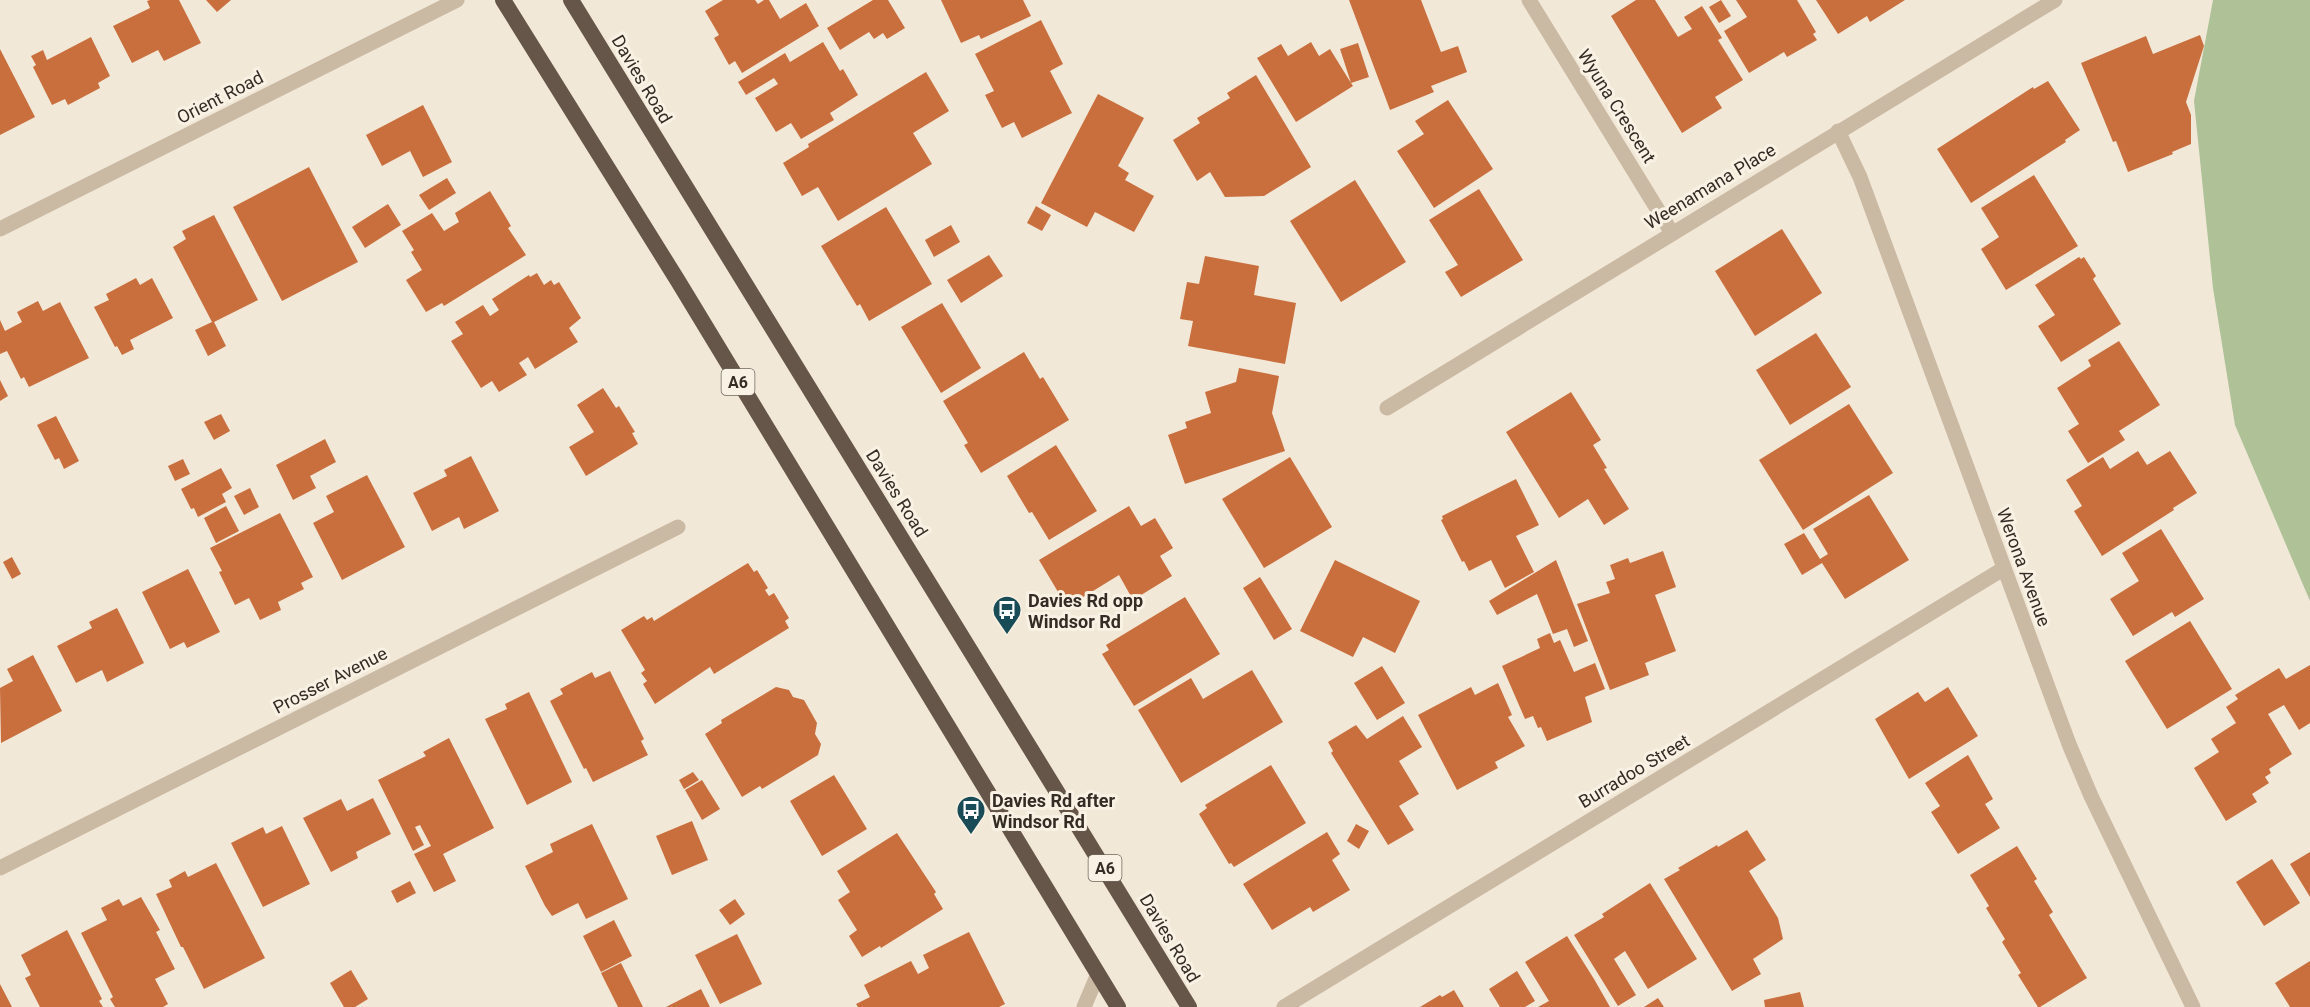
<svg xmlns="http://www.w3.org/2000/svg" width="2310" height="1007" font-family="Roboto,sans-serif">
<style>
.green{fill:#aec197}
.building{fill:#c96f3e}
.lines{fill:none;stroke-linecap:round;stroke-linejoin:round}
.minor{stroke:#cab9a3;stroke-width:15}
.trunk{stroke:#665649;stroke-width:16}
.labels{text-anchor:middle;dominant-baseline:central;stroke-width:6;stroke-linejoin:round;paint-order:stroke}
.shield{fill:#f9f2e4;stroke:#70675e;stroke-width:1.5}
.shield-label{font-size:16px;font-weight:bold;fill:#352c25}
.street-label{font-size:18px;fill:#352c25;stroke:#f9f2e4}
.poi-label{font-size:18px;font-weight:bold;fill:#352c25;stroke:#f9f2e4;text-anchor:start}
</style>
<rect width="100%" height="100%" fill="#f2e8d7"/>
<!-- green -->
<path class="green" d="M2213,0H2310V601L2235,425L2213,288L2194,101Z"/>
<!-- building -->
<g class="building">
<path d="M150,0H179L201,43L164,61L158,50L132,63L113,26L150,8L147,1Z"/>
<path d="M206,0H231L217,12Z"/>
<path d="M723,0H755L758,4L764,0H769L780,19L806,3L819,26L742,73L735,61L729,65L714,38L719,35L705,11Z"/>
<path d="M873,0H888L905,28L887,39L883,33L874,39L869,32L840,50L827,28Z"/>
<path d="M941,0H1023L1031,16L981,39L979,35L961,43Z"/>
<path d="M1349,0H1421L1441,52L1458,46L1467,72L1431,86L1434,92L1390,110Z"/>
<path d="M1636,0H1655L1678,37L1692,29L1684,17L1702,6L1722,38L1718,40L1743,80L1715,97L1722,108L1682,133L1611,16Z"/>
<path d="M1721,0L1731,16L1719,23L1709,7Z"/>
<path d="M1736,0H1797L1816,32L1813,34L1817,40L1787,57L1784,52L1749,73L1724,31L1747,17Z"/>
<path d="M1816,0H1905L1870,22L1867,16L1838,34Z"/>
<path d="M1041,20L1063,64L1050,71L1072,113L1022,138L1014,122L1002,128L985,95L994,91L975,54Z"/>
<path d="M2200,35L2204,46L2186,102L2191,115V144L2172,152L2173,154L2128,172L2116,141L2113,142L2081,63L2146,36L2153,54Z"/>
<path d="M91,37L110,76L98,83L100,88L68,105L65,99L52,105L33,67L36,65L31,56L43,50L47,60Z"/>
<path d="M823,42L840,71L843,69L858,95L830,113L834,120L801,139L791,123L776,132L755,98L778,84L774,78L746,95L738,82L785,53L790,62Z"/>
<path d="M1311,42L1319,56L1330,49L1351,83L1340,49L1358,43L1369,77L1351,83L1353,86L1296,122L1257,58L1281,44L1288,56Z"/>
<path d="M0,49L35,117L0,135Z"/>
<path d="M926,72L949,111L913,133L932,164L838,221L818,187L802,196L783,163L809,147L808,144Z"/>
<path d="M1256,75L1311,167L1264,196L1225,197L1210,172L1197,181L1173,140L1200,123L1197,118L1230,98L1227,93Z"/>
<path d="M2048,81L2080,130L2065,140L2066,142L1971,203L1937,149L2033,87L2034,89Z"/>
<path d="M1098,94L1144,118L1118,166L1129,173L1125,180L1154,196L1134,232L1095,212L1087,227L1041,203Z"/>
<path d="M1448,100L1493,169L1434,208L1397,151L1424,134L1415,121Z"/>
<path d="M423,105L452,162L423,177L410,151L382,166L366,135Z"/>
<path d="M309,167L358,262L282,301L233,207Z"/>
<path d="M2034,175L2078,246L2006,290L1981,249L1999,237L1981,208Z"/>
<path d="M447,178L456,193L429,210L419,195Z"/>
<path d="M1355,180L1406,262L1341,302L1290,221Z"/>
<path d="M1479,189L1523,260L1461,297L1445,272L1458,265L1429,220Z"/>
<path d="M490,191L511,226L508,228L526,255L444,306L442,303L426,312L406,280L422,270L411,252L414,250L402,231L432,213L444,231L459,222L455,213Z"/>
<path d="M388,204L401,225L365,248L352,227Z"/>
<path d="M1036,206L1051,215L1042,231L1027,223Z"/>
<path d="M886,207L932,284L869,321L860,304L857,306L821,246Z"/>
<path d="M214,215L258,300L214,322L226,346L208,356L195,330L212,322L173,247L186,239L182,231Z"/>
<path d="M951,225L960,242L934,257L925,240Z"/>
<path d="M1782,229L1822,293L1755,336L1715,271Z"/>
<path d="M989,255L1003,276L961,303L947,280Z"/>
<path d="M1205,256L1259,266L1254,295L1296,303L1285,364L1188,346L1193,321L1180,319L1187,282L1199,284Z"/>
<path d="M2079,257L2081,259L2084,257L2096,276L2093,279L2121,324L2061,362L2038,326L2055,315L2035,285Z"/>
<path d="M537,273L544,285L551,280L554,285L559,282L581,318L569,328L578,342L535,369L528,357L519,363L527,375L499,392L492,381L481,388L451,341L463,334L455,322L483,305L490,316L499,310L492,299L529,275L530,277Z"/>
<path d="M136,278L140,285L152,278L173,318L130,340L134,349L122,355L117,346L115,347L94,307L109,300L106,294Z"/>
<path d="M38,301L43,311L60,302L89,358L29,387L24,377L21,379L7,351L0,354V320L5,331L22,322L17,312Z"/>
<path d="M942,303L981,368L941,393L901,327Z"/>
<path d="M1816,333L1851,387L1790,425L1756,370Z"/>
<path d="M2119,341L2160,405L2119,431L2125,440L2088,463L2068,431L2079,424L2057,388L2091,366L2088,360Z"/>
<path d="M1024,352L1040,379L1043,377L1069,420L981,473L964,445L968,443L943,401Z"/>
<path d="M1239,368L1279,376L1272,413L1285,451L1185,484L1168,435L1187,428L1185,422L1211,413L1205,392L1236,382Z"/>
<path d="M0,380L8,396L0,401Z"/>
<path d="M603,388L616,408L619,406L635,432L632,433L638,444L586,476L569,447L594,432L577,405Z"/>
<path d="M1571,392L1601,440L1593,445L1607,468L1604,469L1629,509L1604,525L1588,499L1559,518L1506,432Z"/>
<path d="M1849,404L1893,473L1803,530L1759,460Z"/>
<path d="M221,414L230,431L214,440L204,422Z"/>
<path d="M56,416L79,461L64,469L59,458L55,460L37,425Z"/>
<path d="M325,439L336,462L310,476L316,488L293,500L276,465Z"/>
<path d="M1056,445L1097,511L1049,540L1032,512L1029,513L1007,476Z"/>
<path d="M2138,451L2147,465L2170,451L2197,493L2173,508L2174,510L2102,556L2074,511L2082,506L2066,480L2103,457L2110,469Z"/>
<path d="M471,456L499,511L464,529L459,517L432,531L413,493L447,476L444,470Z"/>
<path d="M1290,457L1332,527L1264,568L1222,499Z"/>
<path d="M183,459L190,474L175,481L168,466Z"/>
<path d="M221,468L232,488L222,494L226,502L198,517L194,508L191,509L181,489Z"/>
<path d="M367,475L405,547L342,580L313,523L334,512L326,496Z"/>
<path d="M1516,479L1539,525L1516,536L1534,572L1505,588L1491,560L1469,571L1464,561L1462,562L1441,520L1443,519L1442,516Z"/>
<path d="M250,488L259,507L244,515L234,496Z"/>
<path d="M1869,495L1909,560L1845,599L1822,563L1802,575L1784,544L1804,533L1820,559L1828,554L1813,529Z"/>
<path d="M226,506L239,531L216,543L204,518Z"/>
<path d="M1129,506L1141,526L1155,518L1173,548L1160,556L1172,576L1133,600L1119,575L1067,607L1039,560Z"/>
<path d="M280,513L313,577L301,583L304,589L278,602L281,610L260,620L249,598L235,605L219,572L222,571L210,548Z"/>
<path d="M2161,529L2204,599L2175,617L2172,612L2133,636L2110,599L2139,581L2122,553Z"/>
<path d="M1663,551L1676,587L1655,595L1676,651L1645,663L1649,675L1610,690L1577,604L1610,593L1606,582L1615,579L1610,565L1628,558L1630,563Z"/>
<path d="M12,557L21,574L12,579L3,562Z"/>
<path d="M1335,560L1420,601L1395,653L1363,637L1353,657L1300,631Z"/>
<path d="M1556,560L1588,641L1574,647L1567,629L1553,634L1537,594L1497,615L1489,601Z"/>
<path d="M748,563L754,572L757,570L768,588L765,590L769,596L774,593L789,618L785,621L789,628L714,674L710,667L655,704L643,684L647,681L641,673L645,670L621,630L644,616L647,620L652,617L654,621Z"/>
<path d="M188,569L220,632L187,648L184,642L170,649L142,592Z"/>
<path d="M1260,577L1292,629L1274,640L1243,588Z"/>
<path d="M1185,597L1220,654L1134,706L1102,654L1109,650L1106,645Z"/>
<path d="M117,608L144,663L107,682L102,670L76,683L57,646L92,628L89,622Z"/>
<path d="M2190,621L2232,689L2167,729L2125,661Z"/>
<path d="M1550,633L1554,643L1560,640L1574,672L1595,663L1605,689L1585,697L1592,722L1547,741L1541,727L1538,728L1533,716L1525,719L1502,666L1540,648L1537,639Z"/>
<path d="M33,655L62,711L1,743L0,688L13,681L7,669Z"/>
<path d="M2310,665V723L2299,730L2284,705L2268,714L2292,754L2269,769L2271,773L2265,777L2269,783L2252,794L2257,802L2226,821L2194,768L2219,752L2211,739L2236,723L2226,707L2238,699L2235,695L2279,668L2286,679Z"/>
<path d="M1382,666L1405,703L1377,720L1354,683Z"/>
<path d="M1252,670L1283,722L1181,783L1138,710L1191,678L1203,699Z"/>
<path d="M610,671L644,739L641,741L648,755L593,782L586,768L584,769L550,701L563,694L560,689L592,672L595,678Z"/>
<path d="M1498,683L1512,715L1508,717L1525,746L1495,762L1498,768L1457,790L1418,715L1471,687L1475,695Z"/>
<path d="M776,687L789,690L793,697L804,700L817,723L815,734L821,744L818,755L762,789L760,786L742,797L705,734L722,723L721,720Z"/>
<path d="M1948,687L1978,736L1909,779L1875,719L1918,692L1925,702Z"/>
<path d="M529,692L572,782L527,805L485,719L507,709L505,704Z"/>
<path d="M1403,716L1422,747L1399,761L1419,794L1399,806L1414,830L1388,845L1331,753L1333,751L1328,742L1356,725L1367,739Z"/>
<path d="M449,738L494,828L443,854L456,881L434,892L414,854L431,846L420,825L415,827L424,845L413,851L378,780L426,756L423,752Z"/>
<path d="M1968,755L1993,799L1985,804L2000,828L1958,854L1931,812L1940,806L1925,783Z"/>
<path d="M1271,765L1306,823L1234,867L1231,863L1229,864L1199,814L1207,808L1205,805Z"/>
<path d="M693,772L699,780L684,789L679,780Z"/>
<path d="M834,775L867,829L822,856L790,801Z"/>
<path d="M702,780L720,809L702,820L685,790Z"/>
<path d="M373,798L391,834L356,852L358,858L331,872L303,818L341,799L347,811Z"/>
<path d="M692,821L708,860L672,875L656,836Z"/>
<path d="M592,824L628,899L586,919L578,903L552,916L545,906L525,866L553,852L550,844Z"/>
<path d="M1356,824L1369,831L1359,849L1347,841Z"/>
<path d="M282,826L310,884L263,907L231,843L263,827L266,834Z"/>
<path d="M1747,830L1766,860L1749,871L1778,918L1783,939L1753,959L1761,974L1732,991L1664,879L1680,870L1678,868L1717,845L1718,847Z"/>
<path d="M1327,832L1340,854L1332,860L1350,890L1313,912L1310,907L1272,930L1243,884Z"/>
<path d="M897,833L936,892L934,894L943,909L881,948L880,946L862,957L849,936L857,930L838,900L850,892L837,871Z"/>
<path d="M2017,846L2037,879L2034,881L2053,912L2049,915L2087,978L2040,1007H2038L2018,975L2021,973L2002,942L2005,939L1986,908L1989,906L1970,875Z"/>
<path d="M2310,852V897L2290,864Z"/>
<path d="M2272,859L2300,903L2264,926L2236,882Z"/>
<path d="M216,863L265,958L204,989L183,947H181L156,894L172,887L169,880L185,871L188,877Z"/>
<path d="M410,881L416,893L397,903L391,891Z"/>
<path d="M1650,883L1697,959L1648,989L1625,951L1614,959L1636,995L1618,1006L1574,935L1604,917L1602,914Z"/>
<path d="M141,897L160,930L156,932L175,969L155,979L168,1004L163,1007H115L110,999L113,997L81,933L107,920L101,908L119,899L123,906Z"/>
<path d="M735,899L745,914L730,925L719,910Z"/>
<path d="M614,920L632,956L601,972L583,936Z"/>
<path d="M67,930L102,999L99,1001L103,1007H40L25,978L31,975L21,955Z"/>
<path d="M969,932L1005,1004L999,1007H858L856,1004L870,997L864,985L911,961L918,974L929,968L923,955Z"/>
<path d="M737,934L762,984L720,1004L695,955Z"/>
<path d="M1567,936L1594,979L1610,1007H1538L1549,1001L1525,962Z"/>
<path d="M2310,961V1007H2290L2275,983Z"/>
<path d="M621,963L643,1007H618L601,973Z"/>
<path d="M351,970L368,999L355,1007H344L330,983Z"/>
<path d="M1517,971L1535,1001L1525,1007H1500L1489,989Z"/>
<path d="M0,984L12,1007H0Z"/>
<path d="M701,989L710,1007H666Z"/>
<path d="M1454,990L1464,1007H1420L1440,995L1442,997Z"/>
<path d="M1800,992L1804,1007H1765L1764,1000Z"/>
<path d="M1658,998L1664,1007H1644Z"/>
</g>
<g class="lines">
<!-- minor -->
<g class="minor">
<path d="M1529,0L1672,233"/>
<path d="M1838,131L1860,177L2069,744L2091,796L2193,1007"/>
<path d="M0,229L457,0"/>
<path d="M1387,408L2055,0"/>
<path d="M0,868L678,527"/>
<path d="M1084,1007L1098,974"/>
<path d="M1284,1007L2003,569"/>
</g>
<!-- trunk -->
<g class="trunk">
<path d="M503,0L678,281L1118,1007"/>
<path d="M571,0L1189,1007"/>
</g>
</g>
<!-- icons -->
<defs>
<g id="bus-pin" transform="scale(1.5)"><path d="M0 17L-7.5 6A9.5 9.5 0 1 1 7.5 6Z" fill="#1a4c57" stroke="#f9f2e4"/><path d="M-5-6H5V4H4V6H2V4H-2V6H-4V4H-5ZM-3.5-4V0h7V-4ZM-3.5 1.2v1.5H-2V1.2ZM2 1.2v1.5H3.5V1.2Z" fill="#fff"/></g>
</defs>
<g fill-rule="evenodd">
<use href="#bus-pin" x="1007" y="610"/>
<use href="#bus-pin" x="971" y="810"/>
</g>
<g class="labels">
<!-- shield labels -->
<g class="shield">
<rect x="721.5" y="369" width="33" height="26" rx="4.5"/>
<rect x="1088.5" y="855" width="33" height="26" rx="4.5"/>
</g>
<g class="shield-label">
<text x="738" y="382">A6</text>
<text x="1105" y="868">A6</text>
</g>
<!-- street labels -->
<g class="street-label">
<text transform="translate(642 79) rotate(59)">Davies Road</text>
<text transform="translate(220 97) rotate(-27)">Orient Road</text>
<text transform="translate(1617 106) rotate(58)">Wyuna Crescent</text>
<text transform="translate(1710 186) rotate(-31)">Weenamana Place</text>
<text transform="translate(897 493) rotate(58)">Davies Road</text>
<text transform="translate(2024 567) rotate(70)">Werona Avenue</text>
<text transform="translate(330 680) rotate(-27)">Prosser Avenue</text>
<text transform="translate(1634 771) rotate(-31)">Burradoo Street</text>
<text transform="translate(1170 938) rotate(59)">Davies Road</text>
</g>
<!-- poi labels -->
<g class="poi-label">
<text x="1028" y="600">Davies Rd opp<tspan x="1028" dy="21">Windsor Rd</tspan></text>
<text x="992" y="800">Davies Rd after<tspan x="992" dy="21">Windsor Rd</tspan></text>
</g>
</g>
</svg>
